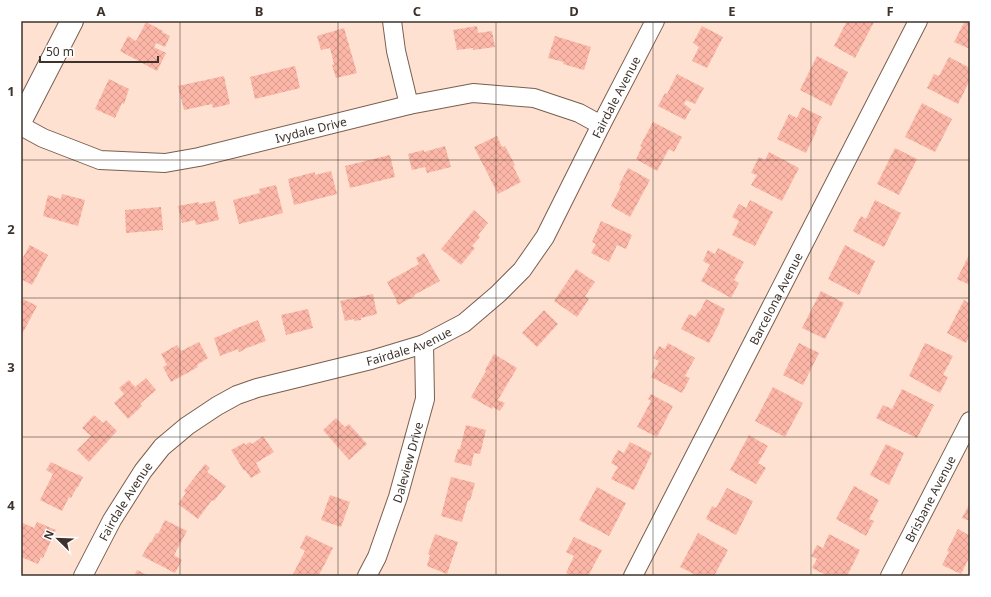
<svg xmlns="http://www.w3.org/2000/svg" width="991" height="597" font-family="'Noto Sans',sans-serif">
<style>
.building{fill:url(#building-cross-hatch)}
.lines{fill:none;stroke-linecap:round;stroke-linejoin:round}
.street-casing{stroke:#785f50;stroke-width:20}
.secondary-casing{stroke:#785f50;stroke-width:24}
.street{stroke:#fff;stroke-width:18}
.secondary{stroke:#fff;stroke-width:22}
.grid{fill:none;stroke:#3e332c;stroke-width:1;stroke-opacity:0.55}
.labels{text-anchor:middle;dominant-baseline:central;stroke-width:3;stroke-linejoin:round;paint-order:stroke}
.street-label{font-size:12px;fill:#3e332c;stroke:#fff}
.neatline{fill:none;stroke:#3e332c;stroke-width:1.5}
.grid-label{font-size:13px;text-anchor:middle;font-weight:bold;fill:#3e332c}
</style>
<defs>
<pattern id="building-cross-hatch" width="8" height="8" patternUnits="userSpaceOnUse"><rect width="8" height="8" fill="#fcb6a7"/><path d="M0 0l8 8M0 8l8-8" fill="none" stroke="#d99d90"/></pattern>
</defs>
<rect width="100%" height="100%" fill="#fee1d0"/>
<!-- building -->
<g class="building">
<path d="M847,21H872L874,22L855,58L834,46Z"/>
<path d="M965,21H970V49L954,42Z"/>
<path d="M146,22L163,31L162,32L170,36L165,47L156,43L154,47L166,53L157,71L120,51L128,36L136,41Z"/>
<path d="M477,26L478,33L492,31L495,47L473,50V48L457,50L453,30Z"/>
<path d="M702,26L723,37L707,68L692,61L699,47L693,43Z"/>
<path d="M344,28L357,73L336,78L332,65L334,64L330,48L321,50L317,36Z"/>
<path d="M555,36L591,47L584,70L563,64L564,62L548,58Z"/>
<path d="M817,56L848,72L831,106L800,90Z"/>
<path d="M949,57L970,68V80L958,104L927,88L934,74L939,76Z"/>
<path d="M295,66L300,88L255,99L250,77Z"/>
<path d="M677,74L704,88L695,104L686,100L684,104L691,109L685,120L658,106L665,93L667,94Z"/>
<path d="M224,76L230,104L213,108L212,104L184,110L178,86Z"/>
<path d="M109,79L129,89L124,104L122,103L115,118L95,109Z"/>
<path d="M922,103L952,119L935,152L905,137Z"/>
<path d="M802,107L822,117L816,129L817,130L806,153L777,139L789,114L797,118Z"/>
<path d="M653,122L682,137L674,152L669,149L657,171L636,159L642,147L640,146Z"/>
<path d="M497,136L502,147L505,146L515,165L513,166L521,182L498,194L474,147Z"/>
<path d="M445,146L451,167L427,173L425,167L412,170L408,154L424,150V152Z"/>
<path d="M895,148L917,159L899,195L877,184Z"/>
<path d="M769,152L799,168L782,201L751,185L757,175L751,173L759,157L765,160Z"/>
<path d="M390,155L395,177L350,188L345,166Z"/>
<path d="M628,168L650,180L630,217L611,206L621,186L619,185Z"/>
<path d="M331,171L337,194L294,205L288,179L315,172V175Z"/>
<path d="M276,185L283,213L239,224L233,200L260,193L259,189Z"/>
<path d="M62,194L85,200L78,226L43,216L48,195L61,199Z"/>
<path d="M750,200L773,212L755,246L732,235L739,221L732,217L739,204L746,208Z"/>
<path d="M875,200L901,213L884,247L853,231L861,216L866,219Z"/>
<path d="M215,201L219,220L196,225L195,220L182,223L178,206L199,202V204Z"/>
<path d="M161,207L163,230L126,233L125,210Z"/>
<path d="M474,210L488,223L478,235L480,237L472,246L475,248L461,265L441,249Z"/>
<path d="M601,221L632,235L626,249L617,245L609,262L591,253L596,244L592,242Z"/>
<path d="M30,245L48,255L32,285L21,279V261Z"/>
<path d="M845,245L875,261L859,295L828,279Z"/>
<path d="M718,248L744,262L734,280L739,283L731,298L701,281L710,265L703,261L708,250L715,254Z"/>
<path d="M424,253L440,281L414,295L415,296L398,305L396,301H397L387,282L419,264L416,258Z"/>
<path d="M970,253V285L957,279Z"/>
<path d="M576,269L595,282L585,296L589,299L577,317L554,301Z"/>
<path d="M821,291L844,303L825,339L802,328Z"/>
<path d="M373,294L377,314L361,318V320L354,321V319L345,321L340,301Z"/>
<path d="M21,298L37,306L21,336Z"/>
<path d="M706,299L725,309L719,322H720L709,343L681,329L689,314L695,317L699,311H700Z"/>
<path d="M964,300L970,304V336L966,343L947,333Z"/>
<path d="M308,309L313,328L286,335L281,315Z"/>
<path d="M544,310L558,324L537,347L522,333Z"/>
<path d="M258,320L266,341L244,349V350L239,352L238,349L220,356L214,338L232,331V330Z"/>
<path d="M199,342L208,358L197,365L198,367L171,382L163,367L167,365L161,354L177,345L181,351Z"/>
<path d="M668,343L695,358L685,376L690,378L682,393L651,377L659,361L653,358L659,346L665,349Z"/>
<path d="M799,343L819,353L803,385L783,375Z"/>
<path d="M925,343L953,356L943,375L948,377L940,393L909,376Z"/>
<path d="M494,354L517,368L498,400L505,403L500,411L493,407L492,409L471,397L486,371L485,370Z"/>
<path d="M146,378L156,390L140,404L142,406L128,419L114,403L124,394L119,388L129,380L135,387Z"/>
<path d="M773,387L803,403L785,437L755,421Z"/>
<path d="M902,389L934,405L917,438L876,418L883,405L892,409Z"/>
<path d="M651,394L673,406L657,437L637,427L651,401L648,399Z"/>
<path d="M94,415L103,423L106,420L117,431L89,462L77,450L91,436L82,428Z"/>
<path d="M336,418L345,427L349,424L367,444L349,460L323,430Z"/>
<path d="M466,425L486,430L480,454L474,453L471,466L454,462L458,449H460Z"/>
<path d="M749,435L768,446L758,463L766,468L756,484L730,470Z"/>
<path d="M263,436L274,452L256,463L261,472L251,478L245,470L244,471L231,450L244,443L245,445L250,442L252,444Z"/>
<path d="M630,442L652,453L634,490L611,479L618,467L611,463L618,450L624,453Z"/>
<path d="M886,444L904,453L889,485L870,475Z"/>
<path d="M51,462L78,475V474L83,477L78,487H77L71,498L69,497L62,511L40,500L53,474L46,470Z"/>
<path d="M205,464L210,468L207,472L226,486L214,501L212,500L198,519L178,504L186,493L184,491Z"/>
<path d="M451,477L475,483L470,501L468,500L462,522L441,516Z"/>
<path d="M854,486L879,500L869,519L874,521L866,536L836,519Z"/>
<path d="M597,487L626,503L609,536L579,520Z"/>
<path d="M727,488L753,501L736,535L706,519L712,506L716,508Z"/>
<path d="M330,495L350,502L341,527L321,520Z"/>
<path d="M970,503V521L962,518Z"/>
<path d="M165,520L187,531L174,555L182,560L175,573L142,556L150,542L151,543L156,533L158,534Z"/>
<path d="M37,522L56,530L43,558L41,557L38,564L21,557V554L24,547L21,546V528L23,523L34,528Z"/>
<path d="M958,529L970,536V556L961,574L942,565L949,552L947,551Z"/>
<path d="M698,533L728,550L714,576H698L680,567Z"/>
<path d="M435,534L458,542L447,574L427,566L430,555L428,554Z"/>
<path d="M829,534L860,550L847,576H828L812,568L817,559L811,556L817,545L823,548Z"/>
<path d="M306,535L333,548L319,575L317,574L316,576H298L293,574L305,551L300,548Z"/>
<path d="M574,537L602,550L588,576H572L566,573L574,556L566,552Z"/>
<path d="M137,570L149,576H134Z"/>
</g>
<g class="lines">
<!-- street casing -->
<g class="street-casing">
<g id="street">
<path d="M392,21L396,51L409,105"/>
<path id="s1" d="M21,126L43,138L100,160L165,163L199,157L409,105L473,93L534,98L579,113L601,125"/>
<path id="s2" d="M83,576L112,520L143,471L162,447L187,426L217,406L237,395L257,388L371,360L424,344L464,323L498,294L522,270L545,237L601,125L655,21"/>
<path id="s3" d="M367,576L377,557L398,497L425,399L424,344"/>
<path id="s4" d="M633,576L918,21"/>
<path id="s5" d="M890,576L970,421"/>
</g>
</g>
<!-- secondary casing -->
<g class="secondary-casing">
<path id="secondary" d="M21,120L72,21"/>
</g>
<!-- street -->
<use href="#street" class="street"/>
<!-- secondary -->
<use href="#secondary" class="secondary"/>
</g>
<!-- grid -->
<path class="grid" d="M180,21V576M338,21V576M496,21V576M653,21V576M811,21V576M21,160H970M21,298H970M21,437H970"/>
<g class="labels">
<!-- street labels -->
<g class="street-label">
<text stroke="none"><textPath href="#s2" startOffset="758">Fairdale Avenue</textPath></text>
<text stroke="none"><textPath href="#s1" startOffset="301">Ivydale Drive</textPath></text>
<text stroke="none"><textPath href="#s4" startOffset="312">Barcelona Avenue</textPath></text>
<text stroke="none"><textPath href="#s2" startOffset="422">Fairdale Avenue</textPath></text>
<text stroke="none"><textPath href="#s3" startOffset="121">Daleview Drive</textPath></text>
<text stroke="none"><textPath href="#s5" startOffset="87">Brisbane Avenue</textPath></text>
<text stroke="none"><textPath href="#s2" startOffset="86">Fairdale Avenue</textPath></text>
</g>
</g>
<!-- border -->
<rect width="991" height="597" fill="none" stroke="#ffffff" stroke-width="44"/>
<!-- north arrow -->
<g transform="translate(58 539) rotate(293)" stroke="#ffffff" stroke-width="3" paint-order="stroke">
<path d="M0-3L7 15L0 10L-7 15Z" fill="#3e332c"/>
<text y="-6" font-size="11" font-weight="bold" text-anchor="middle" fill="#3e332c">N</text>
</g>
<!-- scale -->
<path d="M40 56v6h118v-6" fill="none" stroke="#3e332c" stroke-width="2"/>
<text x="46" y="56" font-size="12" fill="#3e332c" stroke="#ffffff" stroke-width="3" paint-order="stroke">50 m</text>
<rect x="22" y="22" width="947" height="553" class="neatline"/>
<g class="grid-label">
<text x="101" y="16">A</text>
<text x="259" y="16">B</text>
<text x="417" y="16">C</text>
<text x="574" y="16">D</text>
<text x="732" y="16">E</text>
<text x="890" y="16">F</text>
<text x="11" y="96">1</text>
<text x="11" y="234">2</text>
<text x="11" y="372">3</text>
<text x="11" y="510">4</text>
</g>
</svg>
